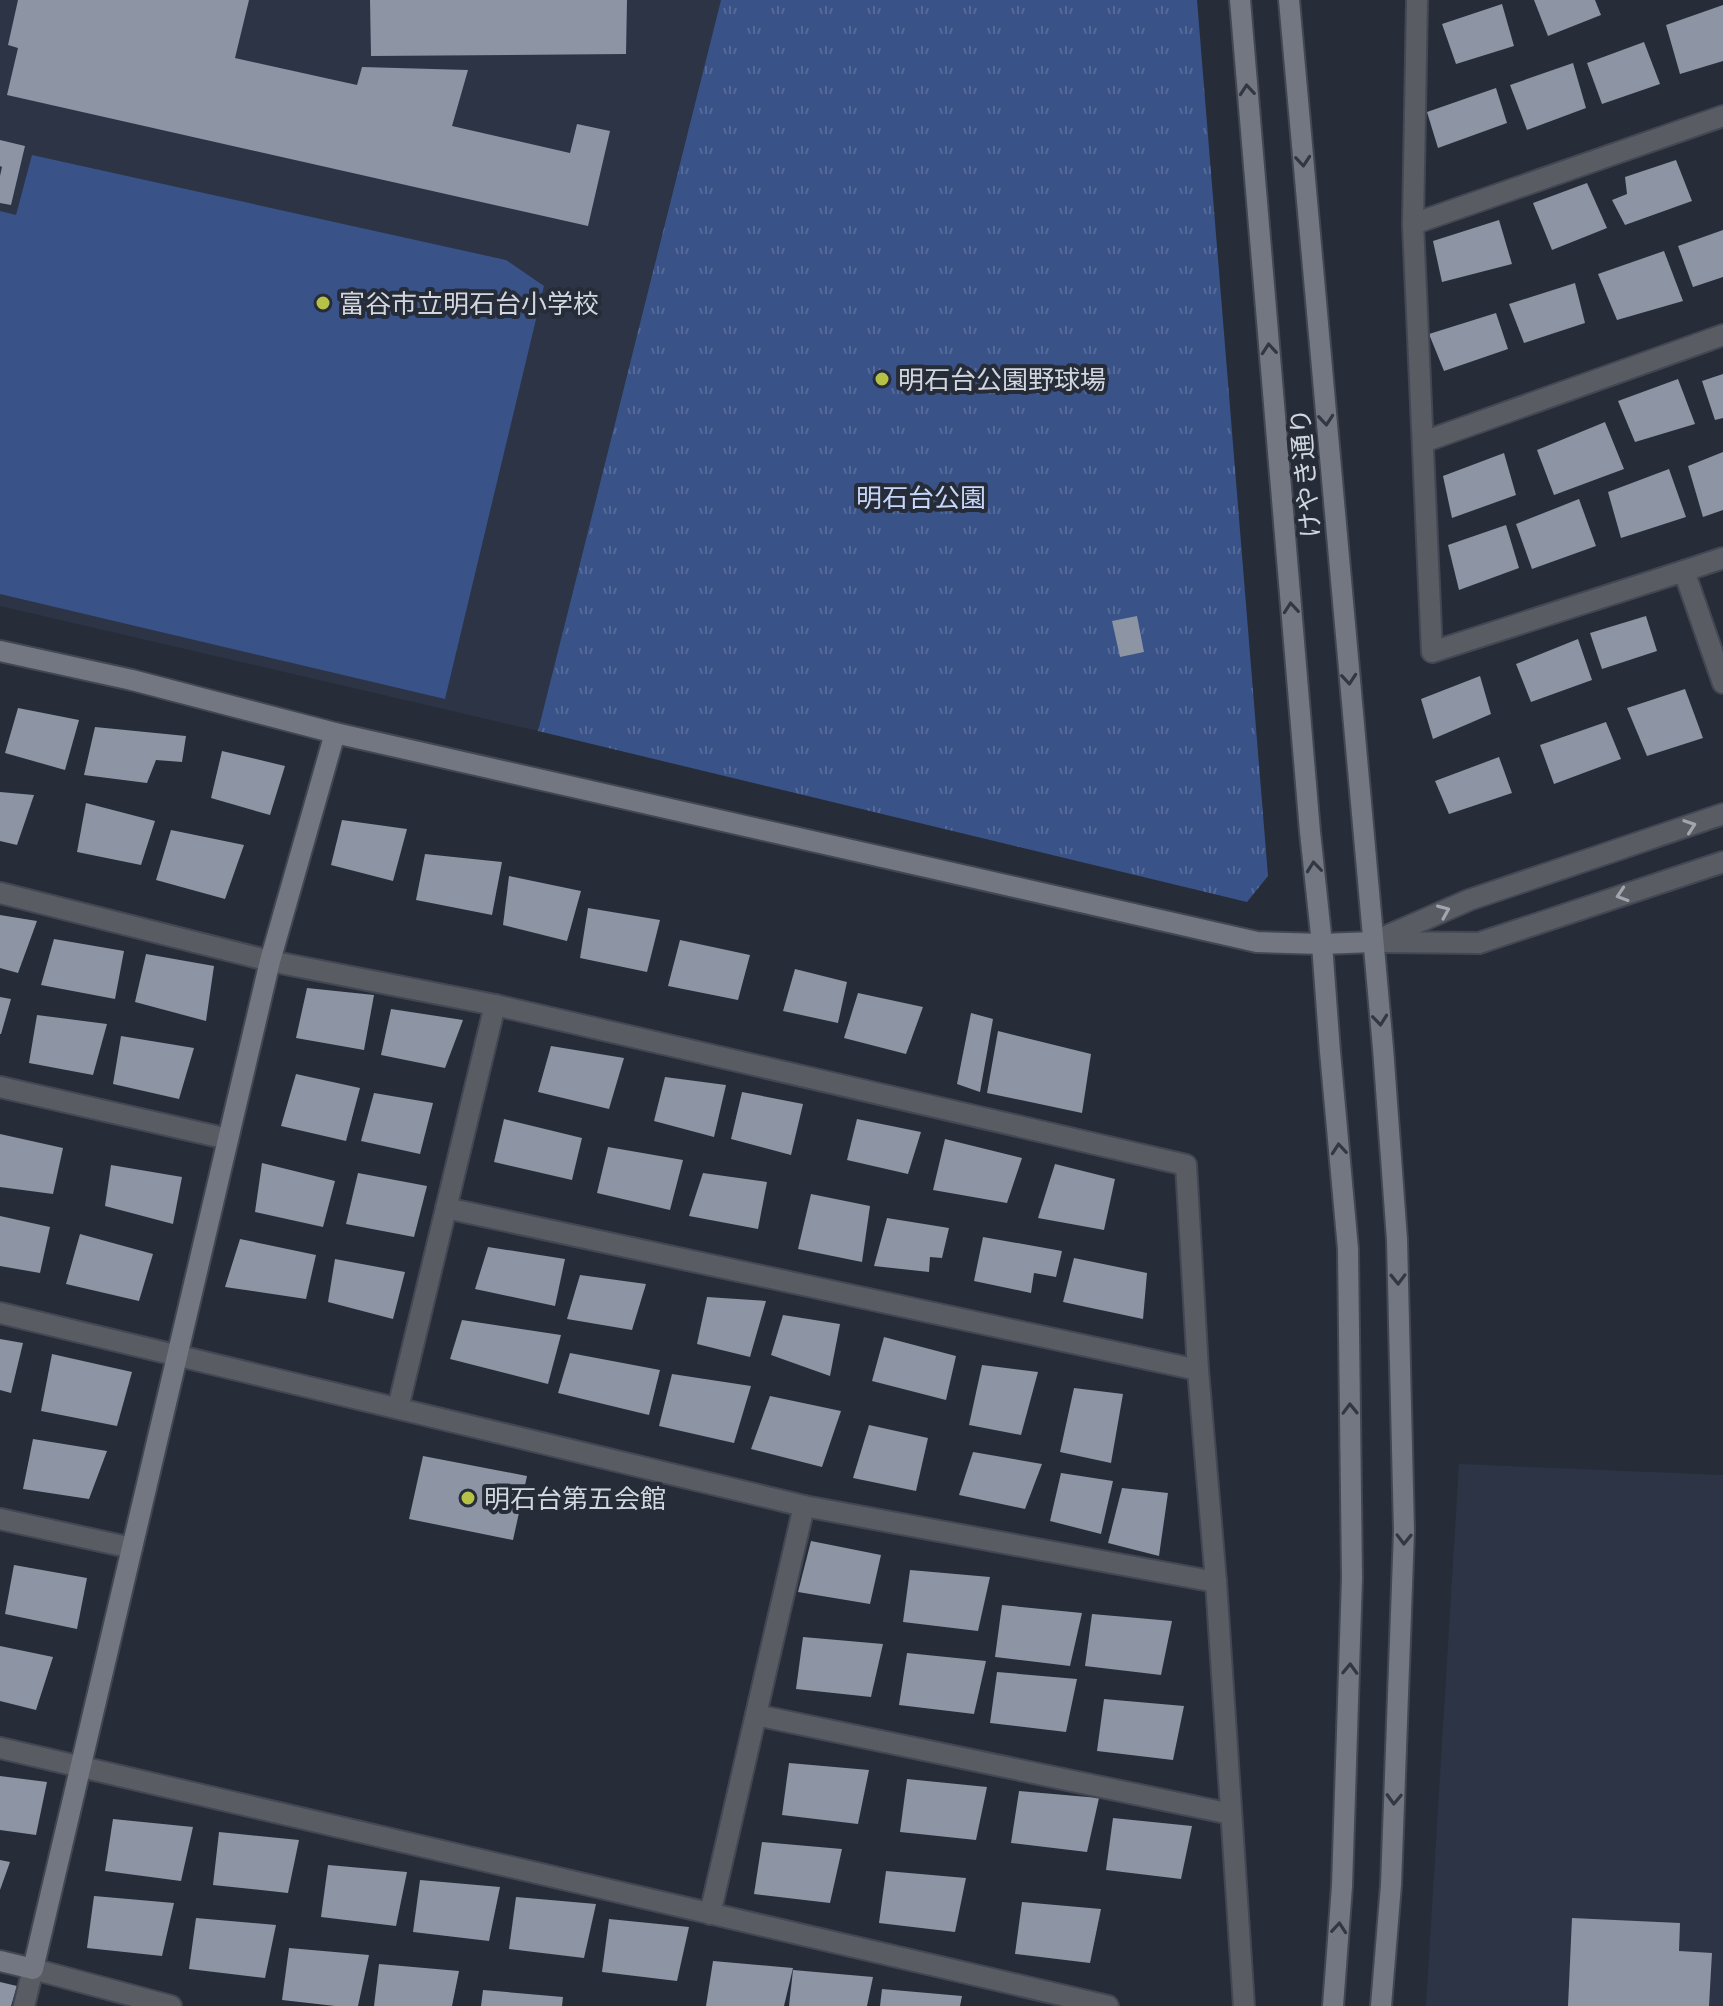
<svg xmlns="http://www.w3.org/2000/svg" width="1723" height="2006" font-family="Quicksand,'Noto Sans JP',sans-serif">
<style>
.built{fill:#2c3446}
.grass{fill:#395288}
.park{fill:url(#park-tufts)}
.building{fill:#8d94a4}
.lines{fill:none;stroke-linecap:round;stroke-linejoin:round}
.street-casing{stroke:#424753;stroke-width:24}
.secondary-casing{stroke:#424753;stroke-width:24}
.street{stroke:#595c63;stroke-width:20}
.secondary{stroke:#727781;stroke-width:20}
.oneway{stroke:#313743}
.oneway2{stroke:#a2a5ad}
.poi-dot{fill:#b6c148;stroke:#262c38;stroke-width:3}
.labels{text-anchor:middle;dominant-baseline:central;stroke-width:8;stroke-linejoin:round;paint-order:stroke}
.poi-label{font-size:26px;fill:#d2d6de;stroke:#262c38;text-anchor:start}
.street-label{font-size:26px;fill:#d2d6de;stroke:#262c38}
.park-label{font-size:26px;fill:#c6d7f9;stroke:#262c38}
</style>
<defs>
<pattern id="park-tufts" width="24" height="20" patternUnits="userSpaceOnUse" patternTransform="scale(2)"><rect width="24" height="20" fill="#395288"/><path d="M3 7l-1-3M5 7V3M7 7l1-3M15 17l-1-3M17 17v-4M19 17l1-3" fill="none" stroke="#556a98"/></pattern>
</defs>
<rect width="100%" height="100%" fill="#262c38"/>
<!-- built -->
<g class="built">
<path d="M0,0H721L538,731L0,606Z"/>
<path d="M1459,1464L1723,1475V2006H1426Z"/>
</g>
<!-- grass -->
<path class="grass" d="M32,155L506,260L544,286L445,699L0,594V211L16,215Z"/>
<!-- park -->
<path class="park" d="M721,0H1197L1268,876L1247,902L538,731Z"/>
<!-- building -->
<g class="building">
<path d="M18,0H249L235,58L357,85L362,67L468,70L452,126L570,153L577,124L610,131L588,226L7,95L18,48L8,45Z"/>
<path d="M370,0H627L626,54L371,56Z"/>
<path d="M1534,0H1595L1601,15L1548,36Z"/>
<path d="M1502,4L1514,46L1456,64L1442,24Z"/>
<path d="M1723,5V61L1680,74L1666,25Z"/>
<path d="M1644,42L1660,84L1602,104L1587,63Z"/>
<path d="M1573,63L1586,108L1527,130L1510,85Z"/>
<path d="M1496,88L1507,123L1438,148L1427,112Z"/>
<path d="M0,140L25,146L11,205L0,203V176L2,167L0,166Z"/>
<path d="M1676,160L1692,201L1625,225L1612,200L1627,194L1625,177Z"/>
<path d="M1587,183L1607,228L1552,250L1533,203Z"/>
<path d="M1499,220L1512,264L1442,282L1433,241Z"/>
<path d="M1723,230V277L1693,287L1678,246Z"/>
<path d="M1664,251L1683,301L1617,320L1598,274Z"/>
<path d="M1575,283L1585,323L1524,343L1509,304Z"/>
<path d="M1496,313L1508,349L1444,371L1429,334Z"/>
<path d="M1723,374V418L1715,420L1702,381Z"/>
<path d="M1678,379L1695,424L1635,442L1618,401Z"/>
<path d="M1605,422L1624,469L1554,495L1537,450Z"/>
<path d="M1723,452V510L1703,517L1688,466Z"/>
<path d="M1504,453L1516,495L1452,518L1443,476Z"/>
<path d="M1669,469L1686,517L1621,538L1608,492Z"/>
<path d="M1579,499L1596,546L1532,569L1516,524Z"/>
<path d="M1506,525L1519,568L1459,590L1448,545Z"/>
<path d="M1137,616L1144,652L1120,657L1112,621Z"/>
<path d="M1646,616L1657,651L1602,669L1590,633Z"/>
<path d="M1578,639L1592,680L1531,702L1516,664Z"/>
<path d="M1480,676L1491,714L1433,739L1421,699Z"/>
<path d="M1685,689L1703,738L1647,756L1627,708Z"/>
<path d="M18,708L79,720L65,770L5,753Z"/>
<path d="M1606,722L1621,759L1554,784L1540,745Z"/>
<path d="M95,727L186,736L182,762L156,760L147,783L84,775Z"/>
<path d="M222,751L285,766L270,815L211,798Z"/>
<path d="M1499,757L1512,793L1449,814L1435,781Z"/>
<path d="M0,792L34,795L17,845L0,841Z"/>
<path d="M86,803L155,821L141,865L77,852Z"/>
<path d="M342,820L407,829L393,881L331,865Z"/>
<path d="M171,830L244,845L225,899L156,880Z"/>
<path d="M425,854L502,862L492,915L416,900Z"/>
<path d="M509,876L581,891L567,941L503,925Z"/>
<path d="M588,908L660,920L647,972L580,958Z"/>
<path d="M0,915L37,921L18,973L0,968Z"/>
<path d="M54,939L124,951L115,999L41,985Z"/>
<path d="M680,940L750,955L738,1000L668,986Z"/>
<path d="M146,954L214,966L206,1021L135,1002Z"/>
<path d="M795,969L847,982L838,1023L783,1011Z"/>
<path d="M307,988L374,995L364,1050L296,1038Z"/>
<path d="M858,993L923,1007L906,1054L844,1038Z"/>
<path d="M0,997L11,999L1,1034H0Z"/>
<path d="M391,1009L463,1020L445,1068L381,1055Z"/>
<path d="M971,1013L993,1019L980,1092L957,1084Z"/>
<path d="M37,1015L107,1024L93,1075L29,1063Z"/>
<path d="M998,1031L1091,1054L1082,1113L987,1093Z"/>
<path d="M121,1036L194,1048L179,1099L113,1084Z"/>
<path d="M551,1046L624,1058L609,1109L538,1092Z"/>
<path d="M296,1074L360,1088L346,1141L281,1126Z"/>
<path d="M665,1077L726,1085L714,1137L654,1121Z"/>
<path d="M742,1092L803,1104L791,1155L731,1139Z"/>
<path d="M374,1093L433,1103L420,1154L361,1141Z"/>
<path d="M504,1119L582,1138L572,1180L494,1162Z"/>
<path d="M857,1119L921,1132L908,1174L847,1160Z"/>
<path d="M0,1134L63,1148L53,1194L0,1187Z"/>
<path d="M945,1139L1022,1158L1007,1203L933,1190Z"/>
<path d="M608,1147L683,1160L670,1210L597,1193Z"/>
<path d="M262,1163L335,1181L323,1227L255,1212Z"/>
<path d="M1055,1164L1115,1179L1104,1230L1038,1218Z"/>
<path d="M111,1165L182,1177L173,1224L105,1206Z"/>
<path d="M358,1173L427,1186L414,1237L346,1224Z"/>
<path d="M703,1173L767,1182L758,1229L689,1216Z"/>
<path d="M811,1194L870,1206L862,1262L798,1249Z"/>
<path d="M0,1216L50,1227L40,1273L0,1266Z"/>
<path d="M887,1218L949,1228L942,1258L930,1257L929,1272L874,1266Z"/>
<path d="M80,1234L153,1254L139,1301L66,1284Z"/>
<path d="M983,1237L1062,1251L1056,1277L1034,1273L1031,1293L974,1281Z"/>
<path d="M240,1239L316,1255L306,1299L225,1287Z"/>
<path d="M488,1247L565,1259L555,1306L475,1289Z"/>
<path d="M1074,1258L1147,1273L1143,1319L1063,1302Z"/>
<path d="M335,1259L405,1272L393,1319L328,1302Z"/>
<path d="M580,1275L646,1284L632,1330L567,1319Z"/>
<path d="M707,1297L766,1301L750,1357L697,1344Z"/>
<path d="M783,1315L840,1324L830,1376L771,1355Z"/>
<path d="M462,1320L561,1335L548,1384L450,1359Z"/>
<path d="M884,1337L956,1356L946,1400L872,1381Z"/>
<path d="M0,1339L23,1343L11,1393L0,1390Z"/>
<path d="M570,1353L660,1370L649,1415L558,1393Z"/>
<path d="M52,1354L132,1372L117,1426L41,1411Z"/>
<path d="M982,1365L1038,1372L1021,1435L969,1425Z"/>
<path d="M672,1374L751,1386L734,1443L659,1426Z"/>
<path d="M1074,1388L1123,1394L1111,1463L1060,1452Z"/>
<path d="M770,1396L841,1411L822,1467L751,1449Z"/>
<path d="M869,1425L928,1438L916,1491L853,1478Z"/>
<path d="M33,1439L107,1451L89,1499L23,1489Z"/>
<path d="M973,1452L1042,1464L1025,1509L959,1495Z"/>
<path d="M423,1456L527,1476L513,1540L409,1519Z"/>
<path d="M1061,1473L1113,1481L1101,1534L1050,1521Z"/>
<path d="M1122,1488L1168,1493L1159,1556L1108,1543Z"/>
<path d="M811,1541L881,1555L870,1604L798,1592Z"/>
<path d="M14,1565L87,1578L77,1629L5,1614Z"/>
<path d="M910,1570L990,1577L978,1631L903,1622Z"/>
<path d="M1002,1605L1082,1613L1070,1666L995,1657Z"/>
<path d="M1092,1614L1172,1621L1161,1675L1085,1666Z"/>
<path d="M803,1637L883,1644L871,1697L796,1689Z"/>
<path d="M0,1646L53,1657L36,1710L0,1701Z"/>
<path d="M907,1653L986,1661L974,1714L899,1705Z"/>
<path d="M997,1672L1077,1679L1066,1732L990,1723Z"/>
<path d="M1104,1699L1184,1706L1173,1760L1097,1751Z"/>
<path d="M789,1763L869,1770L858,1824L782,1815Z"/>
<path d="M0,1776L47,1782L36,1835L0,1830Z"/>
<path d="M907,1779L987,1787L976,1840L900,1832Z"/>
<path d="M1019,1791L1099,1798L1087,1852L1011,1843Z"/>
<path d="M1113,1818L1192,1826L1181,1879L1106,1870Z"/>
<path d="M113,1819L193,1827L181,1881L105,1871Z"/>
<path d="M219,1832L299,1840L288,1893L213,1885Z"/>
<path d="M762,1842L842,1849L830,1903L754,1894Z"/>
<path d="M0,1860L10,1862L0,1890Z"/>
<path d="M328,1865L407,1872L396,1926L321,1917Z"/>
<path d="M886,1871L966,1878L955,1932L879,1923Z"/>
<path d="M420,1880L500,1887L489,1941L413,1932Z"/>
<path d="M94,1896L174,1903L162,1956L87,1948Z"/>
<path d="M516,1897L596,1904L584,1958L509,1949Z"/>
<path d="M1022,1902L1101,1909L1090,1963L1015,1954Z"/>
<path d="M196,1918L276,1925L265,1978L189,1969Z"/>
<path d="M1572,1918L1680,1923L1679,1951L1712,1953L1709,2006H1568Z"/>
<path d="M609,1919L689,1927L677,1981L602,1972Z"/>
<path d="M289,1948L369,1955L358,2006H335L282,2000Z"/>
<path d="M713,1961L793,1968L784,2006H706Z"/>
<path d="M379,1964L459,1971L452,2006H374Z"/>
<path d="M793,1970L873,1977L867,2006H789Z"/>
<path d="M0,1982L17,1986L11,2006H0Z"/>
<path d="M882,1989L962,1996L960,2006H880Z"/>
<path d="M483,1990L563,1997L562,2006H481Z"/>
</g>
<g class="lines">
<!-- street casing -->
<g class="street-casing">
<g id="street">
<path d="M1417,0L1413,224L1432,652L1684,571L1723,683"/>
<path d="M1413,224L1723,116"/>
<path d="M1423,442L1723,335"/>
<path d="M1684,571L1723,558"/>
<path d="M0,893L270,961L495,1005L1186,1165L1198,1370L1216,1582L1244,2006"/>
<path d="M1373,942L1469,900L1723,814"/>
<path d="M1381,942L1479,943L1723,862"/>
<path d="M0,1087L228,1139"/>
<path d="M446,1208L1198,1370"/>
<path d="M0,1313L804,1506L1216,1582"/>
<path d="M398,1408L495,1005"/>
<path d="M0,1519L132,1548"/>
<path d="M756,1715L1231,1814"/>
<path d="M0,1748L1108,2006"/>
<path d="M710,1914L804,1506"/>
<path d="M24,2006L33,1969L171,2006"/>
</g>
</g>
<!-- secondary casing -->
<g class="secondary-casing">
<g id="secondary">
<path d="M1240,0L1310,832L1322,944L1330,1052L1348,1249L1352,1578L1342,1886L1333,2006"/>
<path d="M1289,0L1383,1048L1397,1240L1404,1531L1391,1885L1381,2006"/>
<path d="M0,651L132,680L335,733L1257,942L1322,944L1373,942"/>
<path d="M0,1961L33,1969L270,961L335,733"/>
</g>
</g>
<!-- street -->
<use href="#street" class="street"/>
<!-- secondary -->
<use href="#secondary" class="secondary"/>
</g>
<!-- one-way arrows -->
<defs><path id="oneway-chevron" d="M-2-3.5L2.5 0L-2 3.5" fill="none" stroke-width="1.6" stroke-linecap="round" stroke-linejoin="round" transform="scale(2)"/></defs>
<g class="oneway">
<use href="#oneway-chevron" transform="translate(1247 90) rotate(-95)"/>
<use href="#oneway-chevron" transform="translate(1303 161) rotate(85)"/>
<use href="#oneway-chevron" transform="translate(1269 349) rotate(-95)"/>
<use href="#oneway-chevron" transform="translate(1326 420) rotate(85)"/>
<use href="#oneway-chevron" transform="translate(1291 608) rotate(-95)"/>
<use href="#oneway-chevron" transform="translate(1349 679) rotate(85)"/>
<use href="#oneway-chevron" transform="translate(1314 867) rotate(-96)"/>
<use href="#oneway-chevron" transform="translate(1380 1020) rotate(84)"/>
<use href="#oneway-chevron" transform="translate(1339 1149) rotate(-95)"/>
<use href="#oneway-chevron" transform="translate(1398 1279) rotate(89)"/>
<use href="#oneway-chevron" transform="translate(1350 1409) rotate(-91)"/>
<use href="#oneway-chevron" transform="translate(1404 1539) rotate(91)"/>
<use href="#oneway-chevron" transform="translate(1350 1669) rotate(-88)"/>
<use href="#oneway-chevron" transform="translate(1394 1799) rotate(92)"/>
<use href="#oneway-chevron" transform="translate(1339 1928) rotate(-85)"/>
</g>
<g class="oneway2">
<use href="#oneway-chevron" transform="translate(1690 826) rotate(-19)"/>
<use href="#oneway-chevron" transform="translate(1622 895) rotate(162)"/>
<use href="#oneway-chevron" transform="translate(1444 911) rotate(-23)"/>
</g>
<!-- markers -->
<g class="poi-dot">
<circle cx="323" cy="303" r="8"/>
<circle cx="882" cy="379" r="8"/>
<circle cx="468" cy="1498" r="8"/>
</g>
<g class="labels">
<!-- poi labels -->
<g class="poi-label">
<text x="339" y="303">富谷市立明石台小学校</text>
<text x="898" y="379">明石台公園野球場</text>
<text x="484" y="1498">明石台第五会館</text>
</g>
<!-- street labels -->
<g class="street-label">
<text transform="translate(1305 473) rotate(-95)">けやき通り</text>
</g>
<!-- park labels -->
<g class="park-label">
<text x="921" y="497">明石台公園</text>
</g>
</g>
</svg>
